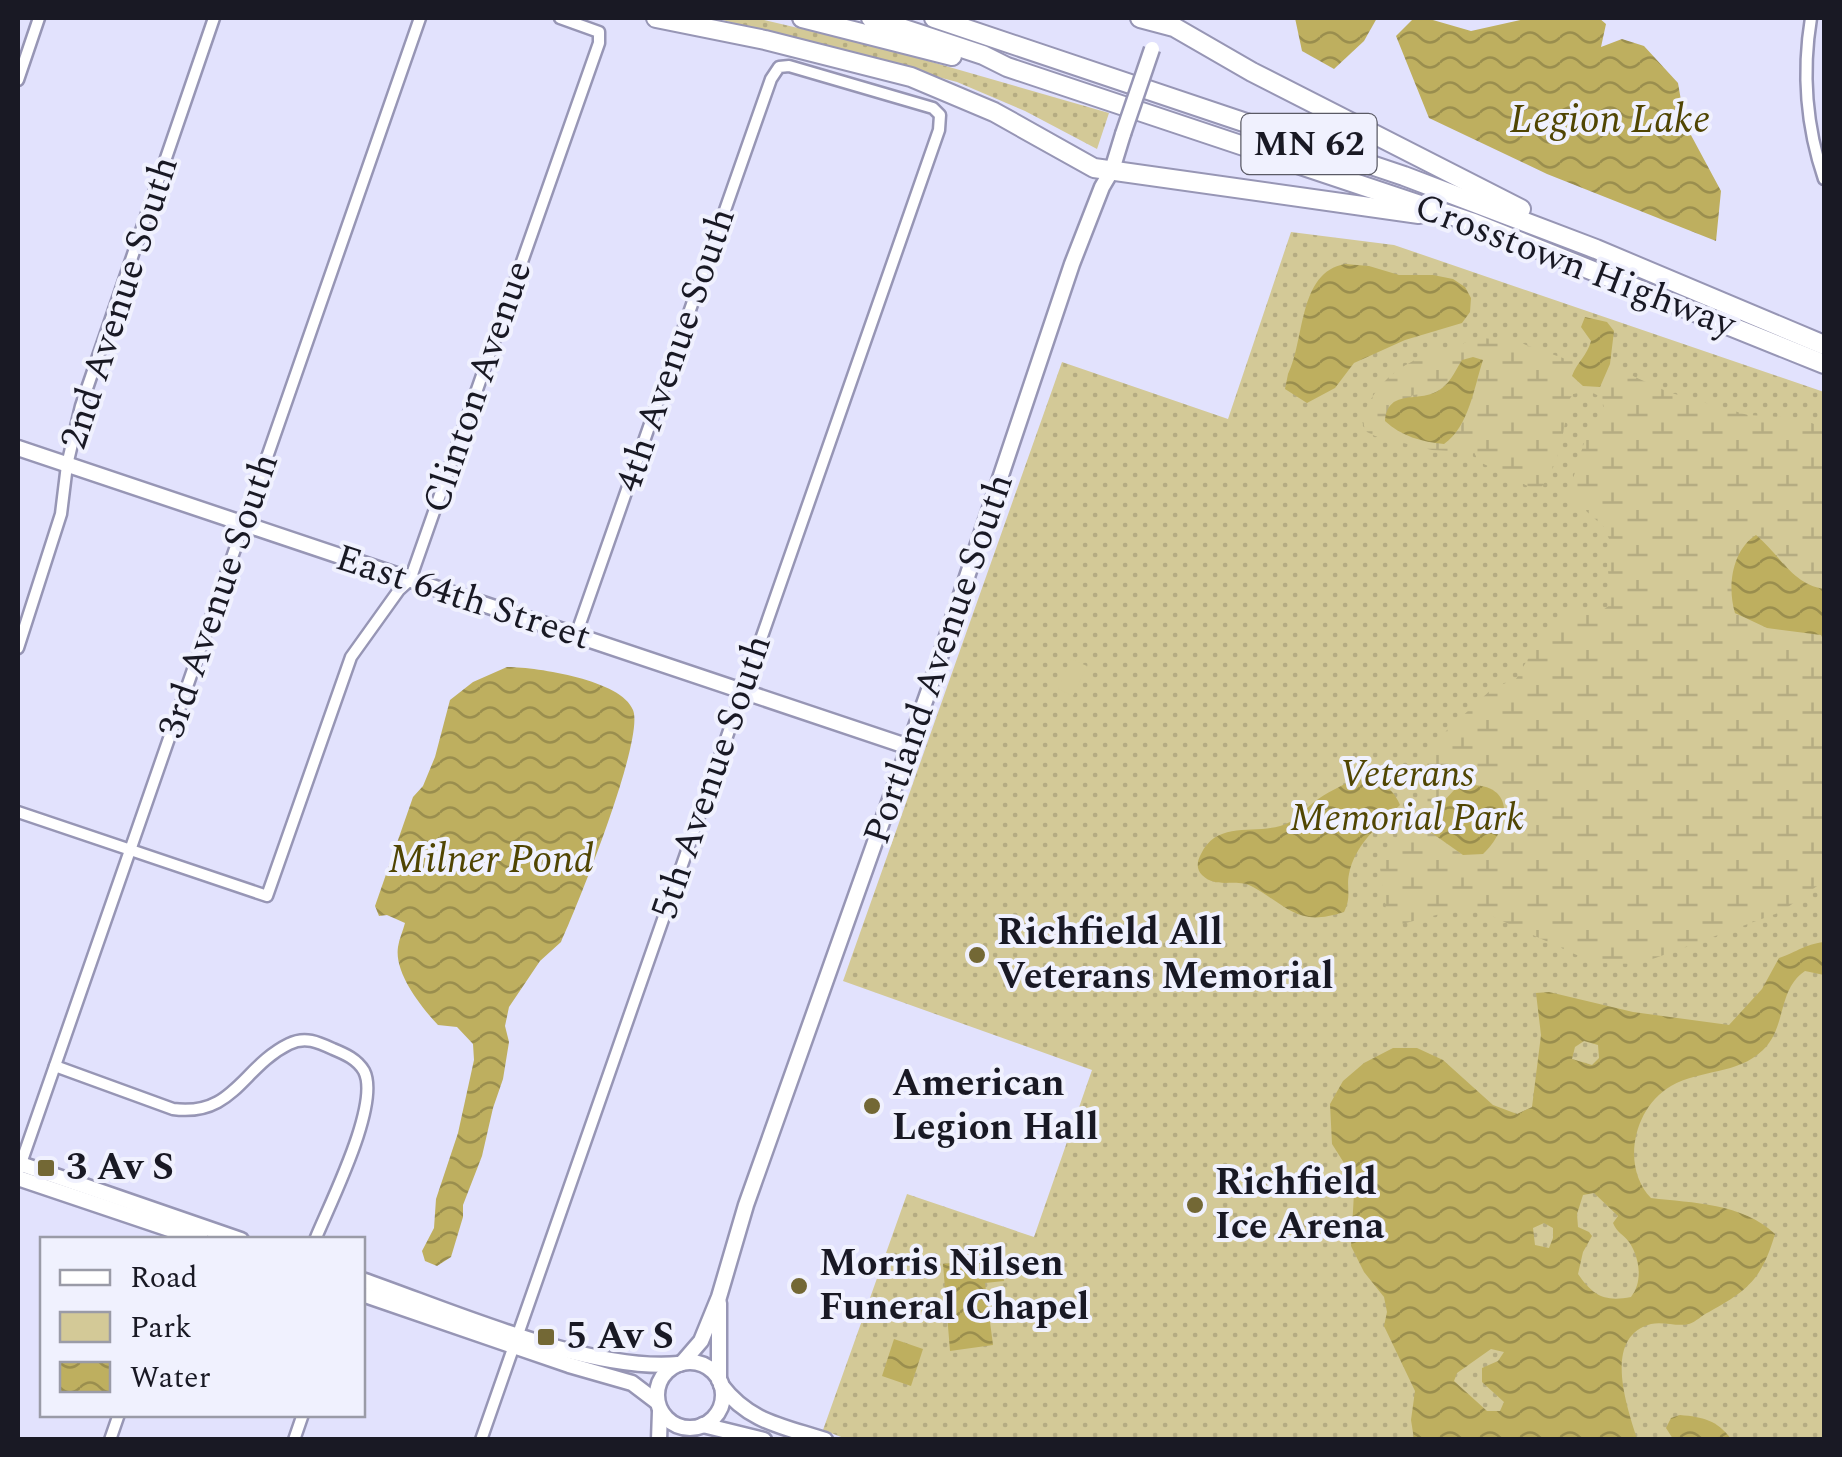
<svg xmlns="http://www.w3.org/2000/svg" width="1842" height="1457" font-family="Spectral,serif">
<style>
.green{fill:url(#green-dots)}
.wetland{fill:url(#wetland-marsh);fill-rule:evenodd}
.pitch{fill:#d3c997}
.water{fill:url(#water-waves);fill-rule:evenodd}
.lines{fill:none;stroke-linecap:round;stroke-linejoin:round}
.street-casing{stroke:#9796b5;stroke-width:15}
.secondary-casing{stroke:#9796b5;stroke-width:19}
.highway-casing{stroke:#9796b5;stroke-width:22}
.street{stroke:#fff;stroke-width:10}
.secondary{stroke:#fff;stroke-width:14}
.highway{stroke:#fff;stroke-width:18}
.secondary-bridge-casing{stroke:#9796b5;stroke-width:19;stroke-linecap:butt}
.secondary-bridge{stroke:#fff;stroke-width:14}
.poi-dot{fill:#736835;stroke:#f0f1fe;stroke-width:4}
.labels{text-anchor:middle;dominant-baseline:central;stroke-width:8;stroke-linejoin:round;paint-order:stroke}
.shield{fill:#f0f1fe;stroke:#5a5a65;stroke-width:2.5}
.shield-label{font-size:35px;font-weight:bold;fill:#191924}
.street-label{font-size:38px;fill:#191924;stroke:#f0f1fe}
.park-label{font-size:38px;font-style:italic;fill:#514603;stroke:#f0f1fe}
.poi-label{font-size:38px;font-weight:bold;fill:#191924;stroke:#f0f1fe;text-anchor:start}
.water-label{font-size:40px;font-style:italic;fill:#504502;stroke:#f0f1fe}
</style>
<defs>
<pattern id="green-dots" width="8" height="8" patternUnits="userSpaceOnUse" patternTransform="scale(2.5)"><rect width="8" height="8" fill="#d3c997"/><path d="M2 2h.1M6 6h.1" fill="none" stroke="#b5ac82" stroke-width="1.8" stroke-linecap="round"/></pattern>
<pattern id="wetland-marsh" width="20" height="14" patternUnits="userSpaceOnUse" patternTransform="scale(2.5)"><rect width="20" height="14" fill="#d3c997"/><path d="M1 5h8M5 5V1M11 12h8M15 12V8" fill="none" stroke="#b5ac82"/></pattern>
<pattern id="water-waves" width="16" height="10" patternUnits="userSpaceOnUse" patternTransform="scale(2.5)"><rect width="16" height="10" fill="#beaf5f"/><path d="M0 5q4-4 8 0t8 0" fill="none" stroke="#9a8e4e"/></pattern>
</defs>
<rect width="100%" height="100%" fill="#e2e2fd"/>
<!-- green -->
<g class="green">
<path d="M715,18H756L883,48L1109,113L1097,149L1025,111L957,82Z"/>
<path d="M1291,232L1394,245L1824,392V1439L849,1440L823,1430L907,1194L1034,1237L1092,1070L843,981L1062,362L1228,419Z"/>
</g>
<!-- wetland -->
<path class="wetland" d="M1483,338L1518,342L1577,363L1572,376L1600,387L1607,370L1624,372L1668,392L1748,415L1799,418L1824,428V589C1801,586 1791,574 1778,555L1738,556C1733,575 1729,595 1735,613L1767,628L1822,635L1824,641V881L1781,912L1639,964L1601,963L1579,956L1487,914L1463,908L1398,925L1388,923L1380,868L1424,798L1417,769L1421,754L1493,688L1516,679L1536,645L1560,620L1575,610H1603L1611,604C1612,577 1603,569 1610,541L1603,526L1568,495L1590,423L1605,411L1601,397L1589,391L1573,394L1569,400C1563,431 1561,465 1539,490C1531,489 1490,467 1478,461L1474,452L1432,450L1375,436L1367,432L1361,420C1383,362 1428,353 1483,338ZM1462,360L1480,370L1461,426L1418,440L1393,429L1385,421L1413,395L1437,392L1451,380ZM1440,807L1504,817L1501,831L1463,855L1429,831V817Z"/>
<!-- pitch -->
<path class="pitch" d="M1071,659L1087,666L1073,696L1058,689Z"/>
<!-- water -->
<g class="water">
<path d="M1295,18H1377L1364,41L1334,69L1302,51Z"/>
<path d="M1414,18H1426L1471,31L1529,18H1599L1606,24L1601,47L1622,39L1644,46L1678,83L1685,124L1721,191L1716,241L1547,174L1429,118L1396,36Z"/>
<path d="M1345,264L1369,266L1399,275H1433L1453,279L1465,287L1471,298L1470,312L1462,323L1405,340L1354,363L1335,388L1307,403L1285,389L1288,374C1305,340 1298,272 1345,264Z"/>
<path d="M1585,317L1607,322L1614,331L1610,364L1600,387L1583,386L1572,376C1577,362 1587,356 1591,341L1581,327Z"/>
<path d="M1473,357L1483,360C1474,387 1469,427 1444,444C1422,442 1401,436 1385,421C1388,389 1416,402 1436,392C1449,386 1455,371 1462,360Z"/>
<path d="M1756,535C1780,555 1792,584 1824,589V641L1821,635L1767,628L1735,613C1727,587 1732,550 1756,535Z"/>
<path d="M507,667C536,667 622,680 633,710C645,739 577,907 561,942L540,961L509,1007L505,1026L509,1042L503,1079L493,1108L482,1156L463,1205V1217L451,1257L437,1266L425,1261L422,1251L434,1228L436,1199L458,1133L474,1060L473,1044L457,1027L438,1025C421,1007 394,973 398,947C399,939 403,931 405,923L387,915L379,916L375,906L413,797L423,786L435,757L450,700L473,682Z"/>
<path d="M1355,779C1376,781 1391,783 1400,805C1379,825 1355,844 1349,874C1346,888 1352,896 1344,912C1298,927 1290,908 1253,887C1236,877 1217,890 1202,875C1196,869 1197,861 1201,854C1219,817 1260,838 1290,822C1300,817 1306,808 1314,802C1326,793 1341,786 1355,779Z"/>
<path d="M1472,785C1519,786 1507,832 1483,854L1463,855L1429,831V817L1456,788Z"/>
<path d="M1824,942V975L1805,971C1777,990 1787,1027 1763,1050C1737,1075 1701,1069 1671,1086C1633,1108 1621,1167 1651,1198C1693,1203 1742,1203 1775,1234C1762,1278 1749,1290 1709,1312C1702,1315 1696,1322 1689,1324C1677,1327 1663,1321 1651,1324C1602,1337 1627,1407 1637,1439H1414L1411,1420L1415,1391L1384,1326L1387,1312L1384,1297L1364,1272L1351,1246L1354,1193L1351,1174L1332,1144L1330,1104L1343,1081L1364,1063L1393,1048H1417L1443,1060L1493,1105L1517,1114L1532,1107L1541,1035L1536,993L1549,992L1633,1012L1729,1025L1762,989L1779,958C1799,951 1803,945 1824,942ZM1584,1041L1598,1045L1599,1058L1592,1065L1572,1059L1575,1047ZM1594,1193L1618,1216L1613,1223C1617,1233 1623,1234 1629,1242C1640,1258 1643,1282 1631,1297C1605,1302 1593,1296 1578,1274L1583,1252L1592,1236L1589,1232L1578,1227L1577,1214L1583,1195ZM1544,1223L1553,1228V1238L1549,1248L1535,1245L1533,1228ZM1491,1349L1504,1352L1498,1361L1482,1368V1382L1504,1402L1500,1411H1487L1454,1381L1457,1373Z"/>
<path d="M1001,1256L1004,1281L985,1283L993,1345L950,1351L943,1264Z"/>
<path d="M894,1339L923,1349L911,1386L882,1376Z"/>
<path d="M1680,1415C1703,1417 1717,1420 1731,1439H1673L1666,1428L1671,1418Z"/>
</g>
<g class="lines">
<!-- street casing -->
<g class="street-casing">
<g id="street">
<path d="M1811,18C1802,73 1806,126 1824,179"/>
<path d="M18,80L39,18"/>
<path d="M18,648L61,514L67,465L81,406L214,18"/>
<path d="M18,812L267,896L351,657L399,590L410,580L599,43V32L560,18"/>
<path d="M55,1066L173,1109C234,1117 242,1067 289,1044C305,1036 318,1042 333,1049C345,1054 357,1059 364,1071C381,1104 329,1205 315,1240"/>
<path d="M19,1169L420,18"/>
<path d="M110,1440L119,1414"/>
<path d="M294,1440L303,1414"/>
<path d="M481,1440L939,130L940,115L933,108L789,66L779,67L771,79L576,635"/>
</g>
</g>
<!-- secondary casing -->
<g class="secondary-casing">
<g id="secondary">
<path d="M18,448L909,747"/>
<path d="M18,1163L241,1240"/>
<path d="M18,1178L202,1240"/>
<path d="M362,1280C449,1310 590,1373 679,1364"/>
<path d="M362,1294L569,1365L632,1383L657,1402"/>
<circle cx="690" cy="1395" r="33"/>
<path d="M682,1363L701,1341L719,1297L746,1205L929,690L1072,264L1102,187L1112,170L1123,134"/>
<path d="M719,1380V1303"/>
<path d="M721,1385C749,1422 782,1426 825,1440"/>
<path d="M703,1425L764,1440"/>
<path d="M659,1440L660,1411"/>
</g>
</g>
<!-- highway casing -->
<g class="highway-casing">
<g id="highway">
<path d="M656,18L765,40L911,77L994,112L1094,168L1419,214"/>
<path d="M802,18L952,56"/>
<path d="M871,18L983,55L1007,67L1474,223L1824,364"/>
<path d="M934,18L1404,176L1596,249L1824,345"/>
<path d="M1140,18L1174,27L1252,72L1521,209"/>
</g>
</g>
<!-- street -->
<use href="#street" class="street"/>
<!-- secondary -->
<use href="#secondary" class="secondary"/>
<!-- highway -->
<use href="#highway" class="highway"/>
<!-- secondary-bridge casing -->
<g class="secondary-bridge-casing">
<path id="secondary-bridge" d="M1123,134L1152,49"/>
</g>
<!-- secondary-bridge -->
<use href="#secondary-bridge" class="secondary-bridge"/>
</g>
<!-- markers -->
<g class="poi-dot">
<circle cx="977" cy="955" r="10"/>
<circle cx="872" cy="1106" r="10"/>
<rect x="36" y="1158" width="20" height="20" rx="5"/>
<circle cx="1195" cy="1205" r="10"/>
<circle cx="799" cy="1286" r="10"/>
<rect x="536" y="1327" width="20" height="20" rx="5"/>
</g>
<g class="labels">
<!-- shield labels -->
<rect class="shield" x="1241.5" y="114" width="135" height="60" rx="8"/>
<g class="shield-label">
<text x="1309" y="144">MN 62</text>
</g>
<!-- street labels -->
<g class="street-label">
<text transform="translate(1575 266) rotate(21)">Crosstown Highway</text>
<text transform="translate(120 303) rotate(-72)">2nd Avenue South</text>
<text transform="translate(676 350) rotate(-71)">4th Avenue South</text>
<text transform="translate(478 387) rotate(-71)">Clinton Avenue</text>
<text transform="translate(219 596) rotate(-71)">3rd Avenue South</text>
<text transform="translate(463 598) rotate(18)">East 64th Street</text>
<text transform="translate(939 659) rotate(-71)">Portland Avenue South</text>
<text transform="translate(712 777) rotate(-71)">5th Avenue South</text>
</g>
<!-- park labels -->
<g class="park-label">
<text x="1407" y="775">Veterans<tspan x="1407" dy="44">Memorial Park</tspan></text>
</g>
<!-- poi labels -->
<g class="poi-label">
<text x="997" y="933">Richfield All<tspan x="997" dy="44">Veterans Memorial</tspan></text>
<text x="892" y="1084">American<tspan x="892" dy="44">Legion Hall</tspan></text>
<text x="66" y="1168">3 Av S</text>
<text x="1215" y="1183">Richfield<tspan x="1215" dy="44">Ice Arena</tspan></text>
<text x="819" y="1264">Morris Nilsen<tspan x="819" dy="44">Funeral Chapel</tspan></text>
<text x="566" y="1337">5 Av S</text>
</g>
<!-- water labels -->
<g class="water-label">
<text x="1610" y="120">Legion Lake</text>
<text x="491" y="860">Milner Pond</text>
</g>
</g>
<!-- border -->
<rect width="1842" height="1457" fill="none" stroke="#191924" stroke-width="40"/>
<!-- legend -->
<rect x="40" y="1237" width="325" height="180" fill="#f0f1fe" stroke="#9a9ba7" stroke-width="2.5"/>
<rect x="60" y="1270" width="50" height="15" fill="#ffffff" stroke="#9a9ba7" stroke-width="2.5"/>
<text x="130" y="1287" font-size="30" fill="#191924">Road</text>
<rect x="60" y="1312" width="50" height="30" fill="#d3c997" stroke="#9a9ba7" stroke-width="2.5"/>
<text x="130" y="1337" font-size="30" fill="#191924">Park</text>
<rect x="60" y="1362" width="50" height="30" fill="url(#water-waves)" stroke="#9a9ba7" stroke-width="2.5"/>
<text x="130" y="1387" font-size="30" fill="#191924">Water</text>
</svg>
